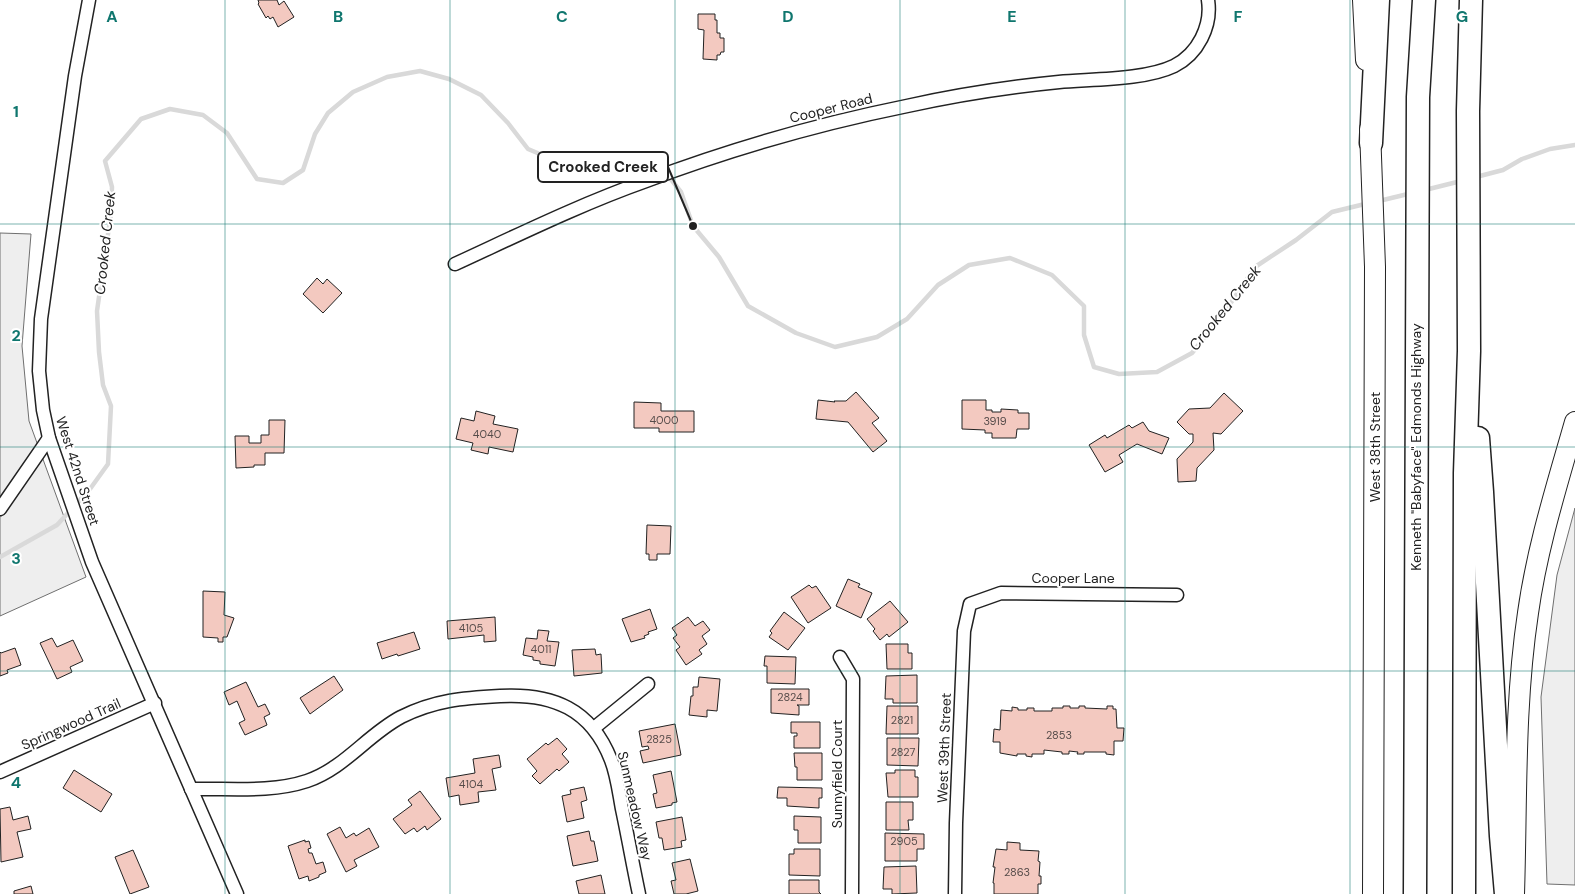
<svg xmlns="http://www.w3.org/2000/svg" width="1575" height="894" font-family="'DM Sans',sans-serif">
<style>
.green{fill:#eee;stroke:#6f6f6f}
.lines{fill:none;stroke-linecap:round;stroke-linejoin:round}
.stream{stroke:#d9d9d9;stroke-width:4.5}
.building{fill:#f3c9c0;stroke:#222}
.minor-casing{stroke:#222;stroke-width:15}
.primary-casing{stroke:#222;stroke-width:22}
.motorway-casing{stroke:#222;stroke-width:25}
.minor{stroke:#fff;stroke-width:12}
.primary{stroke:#fff;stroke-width:20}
.motorway{stroke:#fff;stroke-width:22}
.grid{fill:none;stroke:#0f766e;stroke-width:1;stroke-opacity:0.55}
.labels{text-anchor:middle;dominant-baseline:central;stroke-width:4;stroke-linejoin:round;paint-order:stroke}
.number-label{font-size:11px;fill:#564c4a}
.street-label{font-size:14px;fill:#222;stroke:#fff}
.water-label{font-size:15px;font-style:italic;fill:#222;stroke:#fff}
.grid-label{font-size:16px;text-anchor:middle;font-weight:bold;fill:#0f766e;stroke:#fff;stroke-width:4;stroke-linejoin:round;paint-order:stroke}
.leader{fill:none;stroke:#222;stroke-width:2}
.callout-dot{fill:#222;stroke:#fff;stroke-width:2}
.callout{fill:#fff;stroke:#222;stroke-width:2}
.callout-label{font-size:15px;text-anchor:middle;font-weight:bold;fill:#222}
</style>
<rect width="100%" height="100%" fill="#fff"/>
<!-- green -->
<g class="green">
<path d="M0,233L31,234L22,346L29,421L86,577L0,616Z"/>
<path d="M1575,508V885L1547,884L1541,697L1557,575Z"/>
</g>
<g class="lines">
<!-- stream -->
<g class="stream">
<path d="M1476,177L1503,170L1522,159L1550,149L1575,145"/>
<path d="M1425,190L1461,181"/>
<path d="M1379,201L1412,193"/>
<path d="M0,557L57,525L90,489L108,464L111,406L103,385L99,352L97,311L111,213L112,187L105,161L141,119L170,109L203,115L227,133L257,179L283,183L303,170L315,134L328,113L353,92L387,77L420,71L449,79L481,95L508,123L528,149L554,160L582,163H618L654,158L681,192L693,226L719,257L748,306L796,333L835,347L877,337L907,319L938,285L969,265L1010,258L1052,275L1084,306V335L1094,367L1119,374L1157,372L1192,353L1224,313L1255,267L1296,240L1332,212L1369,203"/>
</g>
</g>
<!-- building -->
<g class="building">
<path d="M258,0H277L279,5L284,1L294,17L278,27L273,17L270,19L268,16L266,18L258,4L259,3Z"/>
<path d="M698,14H715V20H717V33H720V38H724V52H721L720,55H717V60L703,59L704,30L698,29Z"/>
<path d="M317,278L323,284L327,279L342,293L323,313L303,294Z"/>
<path d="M856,392L879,418L872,423L887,441L873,452L848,422L816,419L818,400L835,402L834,401H846Z"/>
<path d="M1224,393L1243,411L1221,434L1213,433L1214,450L1197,468L1196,481L1178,482L1177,459L1193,442V434H1189L1177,422L1189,409L1210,408Z"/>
<path d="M962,400H986V410H992V412H1001V409L1018,410V413H1029V429H1017L1016,438H992V433H985V430L962,429Z"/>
<path d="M634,402L661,403V411H694V432H659V428H634Z"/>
<path d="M476,411L495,416L493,424L518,429L513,452L489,447L488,454L471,450L473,443L456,439L461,418L474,421Z"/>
<path d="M269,420H285L284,453H265V465H254V467L236,468L235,436H249V443H261V435H269Z"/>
<path d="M1143,422L1149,431L1169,438L1162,454L1137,444L1119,455L1123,462L1105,472L1089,445L1105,435L1107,438L1129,425L1132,428Z"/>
<path d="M647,525L671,526L670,554H657V560H649V554H646Z"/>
<path d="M848,579L860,584L858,587L872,593L861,618L836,606Z"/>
<path d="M809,585L812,588L816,586L831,608L808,623L791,597Z"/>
<path d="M203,591L225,592L224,615L234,618L227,637H223V642H218V638L203,637Z"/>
<path d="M890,601L908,622L889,637L887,634L880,640L873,631L875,629L867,619Z"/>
<path d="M650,609L657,629L648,632L649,634L644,636L645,638L631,642L622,619Z"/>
<path d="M784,612L805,628L788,650L769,637L772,633L770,631Z"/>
<path d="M495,617L496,641L484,642V635L448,639L447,621Z"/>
<path d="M688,617L695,626L703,621L710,630L702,636L707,644L699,650L702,654L686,665L676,650L680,647L673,638L677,635L672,628Z"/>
<path d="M538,630L549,631L547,641L559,642L555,666L540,664V661L533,660V657L523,655L526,638L537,639Z"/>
<path d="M414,632L420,649L398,656L397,654L382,659L377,643Z"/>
<path d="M52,638L57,647L73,640L83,661L70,667L72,672L57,679L40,643Z"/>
<path d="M886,644H908V653H912V669H887Z"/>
<path d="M15,648L21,665L7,670L8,673L0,676V652L1,653Z"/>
<path d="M595,649L596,655L601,654L602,673L574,676L572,650Z"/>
<path d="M765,656L796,657L795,684L767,683V666H764Z"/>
<path d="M917,675V703H893V699H885L886,676Z"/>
<path d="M334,676L343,690L310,714L300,698Z"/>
<path d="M699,677L720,679L717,711L707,710V717L689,715L691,696H693V687H698Z"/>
<path d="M246,682L258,707L265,704L270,714L264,717L267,725L245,735L239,723L245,720L237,701L229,705L224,692Z"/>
<path d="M771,689H809V705H797L799,706V715L771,713Z"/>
<path d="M887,706H918V734H886Z"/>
<path d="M1063,706H1070V708H1079V706H1085V708L1107,709V706H1113V709H1116L1117,728H1124L1123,741H1114V755L1106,754V752H1084V754H1077L1078,752L1069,751V754H1062V752L1044,750V754H1032V757L1026,756V754H1017V756L1000,753V742H993L994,729L1000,730L1001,710L1012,711V707L1018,708V710H1027V708H1034V711H1052V708H1063Z"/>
<path d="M791,722H820V748H794V736H797V733H791Z"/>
<path d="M675,724L681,755L643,763L640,751L649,749L648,746L642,747L639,731Z"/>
<path d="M557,738L567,749L562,754L569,762L559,771L557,769L540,784L532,776L537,771L527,759L546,743L548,745Z"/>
<path d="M887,738H919L918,766L887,765Z"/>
<path d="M794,753H822V780H797V767H795Z"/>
<path d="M499,755L501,767L492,769L496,790L478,792L479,802L460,805L459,795L449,797L446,778L475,773L473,759Z"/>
<path d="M74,770L112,794L101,812L63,788Z"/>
<path d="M895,770H915V777H918V797H888L886,773H895Z"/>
<path d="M671,771L677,802L672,803V805L656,808L653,794L657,793L653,775Z"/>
<path d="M584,787L587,800L581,802L584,818L567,822L562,796L571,794L570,790Z"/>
<path d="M778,787L822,788V798H819V808L787,806V798H777Z"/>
<path d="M420,791L441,819L427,830L425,826L417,832L414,828L405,834L393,819L412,805L408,800Z"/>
<path d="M886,802H913V820H908L909,830H886Z"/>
<path d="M10,807L13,820L28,816L31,829L17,832L23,857L1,862L0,809Z"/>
<path d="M794,816L821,817V843H798V830H794Z"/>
<path d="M682,817L686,840L681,841L682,847L664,850L662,838H659L656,822Z"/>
<path d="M340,827L346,838L354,833L356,836L369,828L379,847L354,860L357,866L346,872L327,834Z"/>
<path d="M589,831L591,841H594L598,861L573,866L567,836Z"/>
<path d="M885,833L924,834V849H917V861H885Z"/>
<path d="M305,840V842L309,841L311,848L308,849L309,853H312L316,864L323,862L326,872L319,875V877L309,881L308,876L299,879L288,846Z"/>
<path d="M1007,842L1020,843V850L1039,851L1038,861L1040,862L1039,876H1041V884H1038V894H994V883H993L995,867H993L996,849L1007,850Z"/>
<path d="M794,849H820V876L789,875V854H794Z"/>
<path d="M133,850L149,887L130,894L115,857Z"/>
<path d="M690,859L698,891L686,894H674L671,881L676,880L672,863Z"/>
<path d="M916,866L917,893L892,894V889H883L884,867Z"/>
<path d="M601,875L605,894H579L576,881Z"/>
<path d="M789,880H819V892L821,894H789Z"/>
<path d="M31,886L33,894H14V891Z"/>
</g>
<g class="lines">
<!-- minor casing -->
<g class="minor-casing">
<g id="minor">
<path d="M89,0L75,76L41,319L39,371L43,410L49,438L92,562L237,894"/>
<path d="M455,264C518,235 581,204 646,181C731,149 818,124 907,106C957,95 1008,87 1059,82C1092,79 1145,80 1174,66C1198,54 1212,26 1208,0"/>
<path d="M0,509L49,438"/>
<path d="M840,657L853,679L852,894"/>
<path d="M594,728L648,684"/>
<path d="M0,772L155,703"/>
<path d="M191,789C229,788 271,793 307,781C345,768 367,735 401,717C435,700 463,698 500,696C553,693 591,709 611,760C617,775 619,793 622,809C628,837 633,866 639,894"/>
<path d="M955,894L956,823L964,631L970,604L1001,593L1177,595"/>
</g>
</g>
<!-- primary casing -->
<g class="primary-casing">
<g id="primary">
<path d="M1363,0L1366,60"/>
<path d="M1370,129L1375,267L1373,894"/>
<path d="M1514,894C1517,800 1514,706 1528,613C1537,548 1557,485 1575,422"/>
</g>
</g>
<!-- motorway casing -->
<g class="motorway-casing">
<g id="motorway">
<path d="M1371,143L1378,0"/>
<path d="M1478,438L1482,492L1501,836L1506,894"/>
<path d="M1415,894L1418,97L1424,0"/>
<path d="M1464,894L1465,473L1469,351L1468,111L1471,0"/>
</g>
</g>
<!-- minor -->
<use href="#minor" class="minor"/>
<!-- primary -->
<use href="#primary" class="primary"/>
<!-- motorway -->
<use href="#motorway" class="motorway"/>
</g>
<!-- grid -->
<path class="grid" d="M225,0V894M450,0V894M675,0V894M900,0V894M1125,0V894M1350,0V894M0,224H1575M0,447H1575M0,671H1575"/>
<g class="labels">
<!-- number labels -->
<g class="number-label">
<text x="664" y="420">4000</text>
<text x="995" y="421">3919</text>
<text x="487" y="434">4040</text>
<text x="471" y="628">4105</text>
<text x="541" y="649">4011</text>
<text x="790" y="697">2824</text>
<text x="902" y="720">2821</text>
<text x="1059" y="735">2853</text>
<text x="659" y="739">2825</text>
<text x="903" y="752">2827</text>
<text x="471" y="784">4104</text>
<text x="904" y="841">2905</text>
<text x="1017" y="872">2863</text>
</g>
<!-- street labels -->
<g class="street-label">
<text transform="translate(831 108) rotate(-14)">Cooper Road</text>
<text transform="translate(1375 447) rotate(-90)">West 38th Street</text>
<text transform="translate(1416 447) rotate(-90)">Kenneth "Babyface" Edmonds Highway</text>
<text transform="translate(78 471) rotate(72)">West 42nd Street</text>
<text x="1073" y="578">Cooper Lane</text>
<text transform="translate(71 724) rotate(-24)">Springwood Trail</text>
<text transform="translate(944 748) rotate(-88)">West 39th Street</text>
<text transform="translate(837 774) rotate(-90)">Sunnyfield Court</text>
<text transform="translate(635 806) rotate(77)">Sunmeadow Way</text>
</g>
<!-- water labels -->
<g class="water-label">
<text transform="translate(105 243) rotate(-84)">Crooked Creek</text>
<text transform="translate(1225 308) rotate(-51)">Crooked Creek</text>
</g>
</g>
<g class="grid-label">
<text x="112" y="22">A</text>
<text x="338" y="22">B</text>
<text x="562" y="22">C</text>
<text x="788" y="22">D</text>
<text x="1012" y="22">E</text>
<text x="1238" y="22">F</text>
<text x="1462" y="22">G</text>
<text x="16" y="117">1</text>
<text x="16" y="341">2</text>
<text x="16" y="564">3</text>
<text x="16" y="788">4</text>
</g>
<!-- callouts -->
<path class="leader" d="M693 226L668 167"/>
<circle class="callout-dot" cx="693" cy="226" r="5"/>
<rect class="callout" x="538" y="152" width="130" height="30" rx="5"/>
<g class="callout-label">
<text x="603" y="172">Crooked Creek</text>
</g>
</svg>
